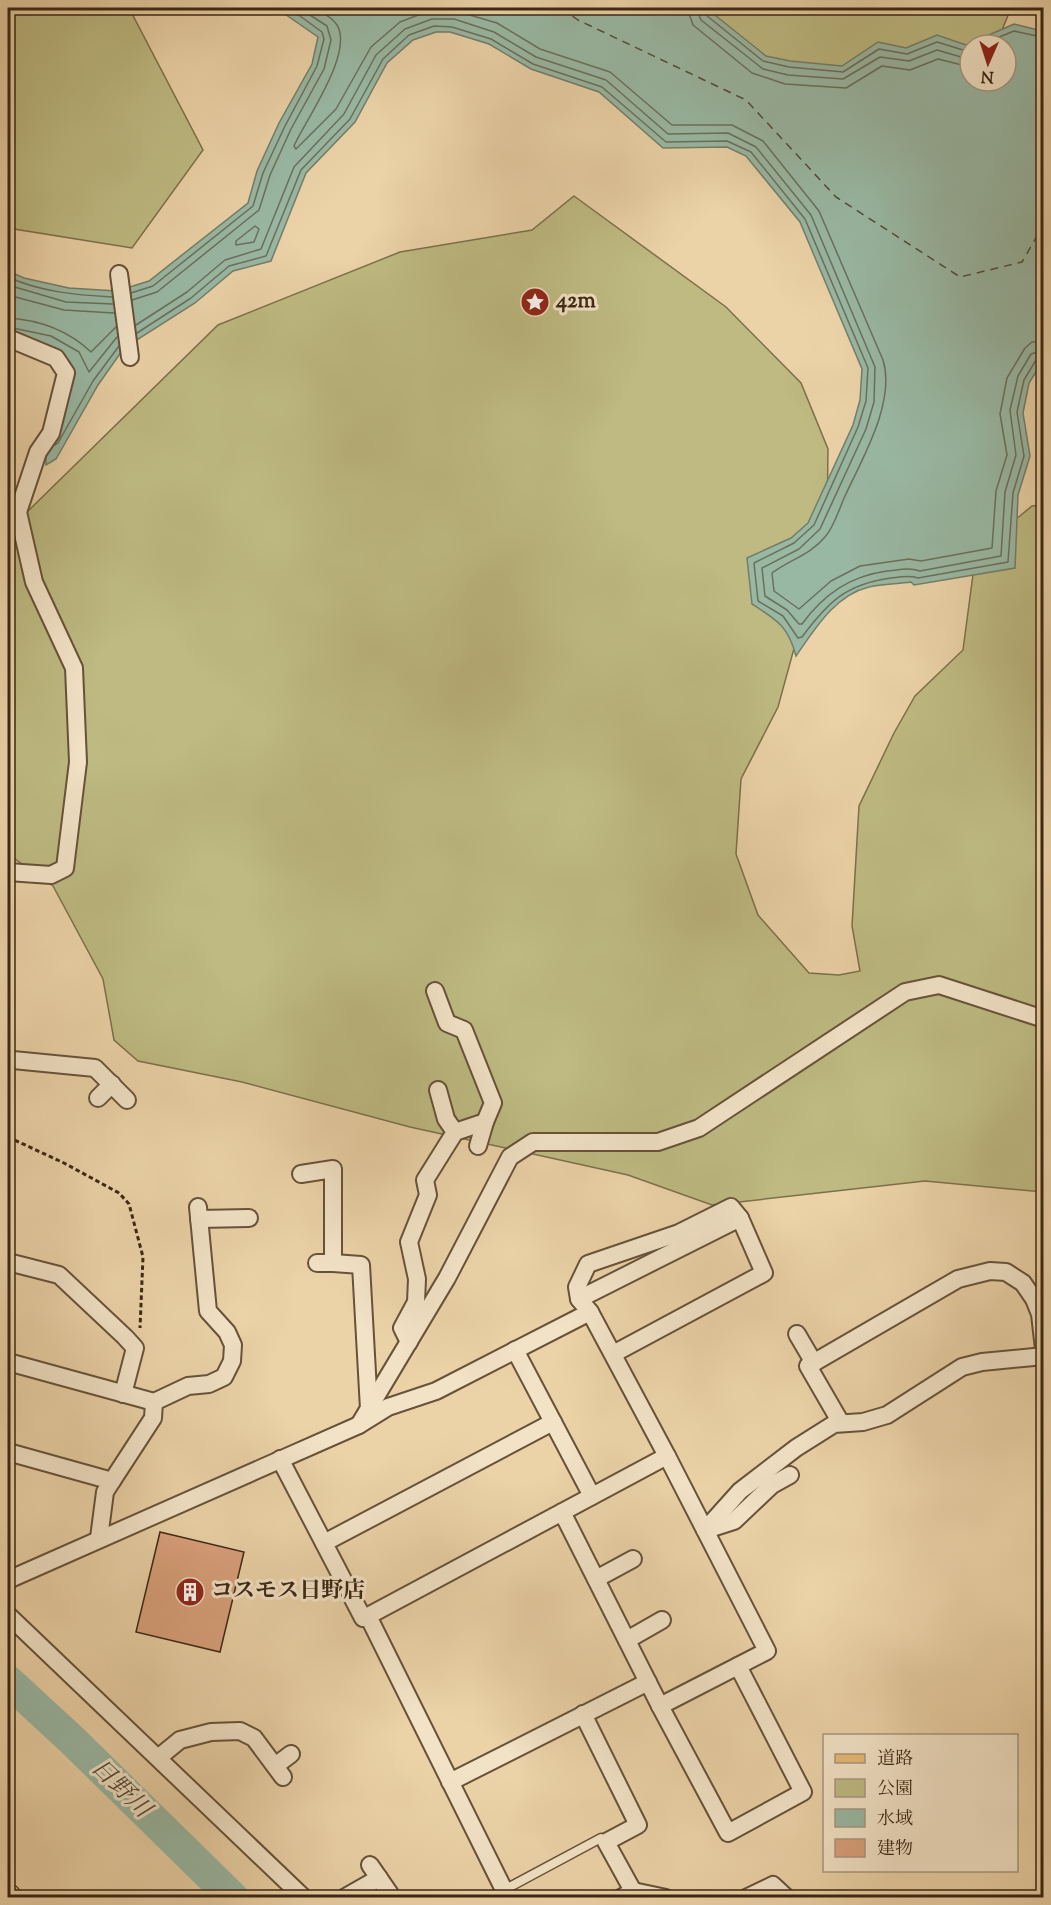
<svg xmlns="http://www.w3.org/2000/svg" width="1051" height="1905" font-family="'Sorts Mill Goudy','Noto Serif JP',serif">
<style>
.green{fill:#beba82;stroke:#7c704b;stroke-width:1.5}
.water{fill:#99b8a4;stroke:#737e6a;stroke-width:1.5;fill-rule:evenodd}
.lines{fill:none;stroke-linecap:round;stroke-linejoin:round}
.shore{stroke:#6a705c;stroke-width:1.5}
.river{stroke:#99b8a4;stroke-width:32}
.ferry{stroke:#524b38;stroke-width:1.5;stroke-dasharray:8 6;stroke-linecap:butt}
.building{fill:#d9a07b;stroke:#3b2714;stroke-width:1.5}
.lane-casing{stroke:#675239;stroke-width:11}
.street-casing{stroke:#675239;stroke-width:20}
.primary-casing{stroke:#3b2714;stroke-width:28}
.path{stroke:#3b2714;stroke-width:3;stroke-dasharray:4.5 3;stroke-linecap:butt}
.lane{stroke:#f2e2c6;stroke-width:8}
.street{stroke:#f2e2c6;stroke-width:16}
.primary{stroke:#e6b974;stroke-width:26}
.labels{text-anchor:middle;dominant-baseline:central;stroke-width:6;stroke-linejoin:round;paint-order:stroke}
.poi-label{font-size:22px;font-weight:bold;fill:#3b2714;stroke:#f2e2c6;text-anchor:start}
.water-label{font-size:24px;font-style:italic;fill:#524b38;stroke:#f2e2c6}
</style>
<rect width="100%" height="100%" fill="#ebd2a7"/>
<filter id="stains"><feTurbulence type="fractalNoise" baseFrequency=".00333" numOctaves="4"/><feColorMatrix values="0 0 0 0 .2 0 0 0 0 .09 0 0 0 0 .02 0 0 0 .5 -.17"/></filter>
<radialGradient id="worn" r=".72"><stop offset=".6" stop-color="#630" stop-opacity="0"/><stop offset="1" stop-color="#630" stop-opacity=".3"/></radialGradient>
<!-- green -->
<g class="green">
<path d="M8,8H129L203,150L132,248L8,228Z"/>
<path d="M689,8H1011L996,45H970V81L959,197Z"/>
<path d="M574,196L726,307L801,383L828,449L827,528L778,707L741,779L736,854L758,915L809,973L839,975L860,971L852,926L859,806L894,733L915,696L963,650L976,552L1032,506L1043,505V1192L925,1181L712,1205L628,1175L410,1127L242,1082L138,1061L114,1040L103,979L53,886L8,854V487L26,513L218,325L400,252L532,230Z"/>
</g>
<!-- water -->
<path class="water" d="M283,8H706L766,56L790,61L842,66L878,42L906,48L937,35L966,45L1014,24L1038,30L1043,25L1044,359L1029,383L1023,413L1030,456L1018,495L1015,568L914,585L911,582C897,584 883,584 869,587C835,595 815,629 796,656C788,626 777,620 752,604L747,558L791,538L808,523L853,425L860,400L862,369L800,222L746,156L727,147L663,148L599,92L531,69L489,44L450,32H436L413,40L387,63L355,122L306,173L271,261L233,271L195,303L124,348L98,385L56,459L46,465V444L74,375L70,362L44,347L8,340V271L24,278L69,288L117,291L149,281L248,203L257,171L279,123L312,64L318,37L282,12ZM970,45H1006V81H970Z"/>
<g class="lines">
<!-- shore -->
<g class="shore">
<path d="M315,8C323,13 332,17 337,25C354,53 306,119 294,146L296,149L336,109L371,47L400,22L434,9L456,11L497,23L540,49L610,72L672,125H732L763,141L819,211L883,360C896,402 862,459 845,496C839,509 834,527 825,537C810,555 789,560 772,573L774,591L799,609L831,581L860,566L909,559L921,561L992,548L996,491L1007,455L1000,414L1007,378L1025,348L1032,342L1044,341"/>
<path d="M687,8L693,25L752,73L785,84L846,88L882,66L910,70L938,59L970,67"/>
<path d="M696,8L701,20L763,69L788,75L843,79L880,57L909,61L937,50L961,57H970"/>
<path d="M703,8L706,15L763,61L789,67L843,72L879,49L907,54L937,42L963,50L970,49"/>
<path d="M980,45L1014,31L1037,36L1044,33"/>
<path d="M255,226L259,229L254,242L236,245V241Z"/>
<path d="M8,277C41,292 76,295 112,297"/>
<path d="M8,285L66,302L113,304"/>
<path d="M131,293L153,286L253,206L263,173L285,126L317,66L324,39L322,32L289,8"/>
<path d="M8,295L64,310L114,313"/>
<path d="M132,300L157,292L259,210L270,175L291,129L324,69L331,40L327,26L299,8"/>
<path d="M8,318C39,320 69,331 91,352L116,327"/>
<path d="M136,325L187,292L225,260L261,249L294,167L344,114L376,55L405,29L432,19H454L494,32L536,57L606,80L668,134L728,133L756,147L811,215L875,367L874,402L866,429L820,529L799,549L762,568L765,596L787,610L799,624H802C824,594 850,576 887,571C898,570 909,567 920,571L1001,556L1005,492L1016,455L1010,410L1018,376L1031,354L1044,350"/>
<path d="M8,327L51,336L79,352L89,372L117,337"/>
<path d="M137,333L191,298L229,266L266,256L301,170L350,119L383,59L409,35L434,26L452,27L491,39L533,64L602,87L666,142L727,141L751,152L805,219L868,368L866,401L858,427L814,525L794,543L754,563L758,601L783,616L798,638L802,637C828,602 846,584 891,578C900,577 909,575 918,578L1008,562L1013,493L1024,456L1017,412L1024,380L1036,360L1044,357"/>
<path d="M55,445L58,443L93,381L119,346"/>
</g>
<!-- river -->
<path class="river" d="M8,1681L72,1740L233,1898"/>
<!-- ferry -->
<path class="ferry" d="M561,8L578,20L746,100L836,197L960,277L1022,262L1044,224"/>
</g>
<!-- building -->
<path class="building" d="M160,1532L244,1552L220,1652L136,1632Z"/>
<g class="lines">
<!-- lane casing -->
<g class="lane-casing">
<path id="lane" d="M504,1890L601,1838L606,1842"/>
</g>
<!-- street casing -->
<g class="street-casing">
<g id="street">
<path d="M119,274L130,357"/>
<path d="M8,338L56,358L66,373L51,433L38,452L18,512L34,582L74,668L78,762L65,868L51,875L8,872"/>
<path d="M435,991L447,1023L464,1030L493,1103L485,1122L455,1132"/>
<path d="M8,1062L13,1060L95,1068L127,1100"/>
<path d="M98,1098L112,1084"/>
<path d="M478,1146L485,1122"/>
<path d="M301,1174L333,1169V1263H317"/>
<path d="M199,1219L249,1218"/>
<path d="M8,1262L59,1275L125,1337L135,1348L123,1394"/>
<path d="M333,1263L361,1265L369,1409"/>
<path d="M579,1299L577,1287L588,1264L679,1233L731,1207L740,1218"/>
<path d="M797,1334L814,1363"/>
<path d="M409,1342L402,1328L416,1302L417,1279L409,1242L428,1195L425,1180L455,1132L446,1119L438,1090"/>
<path d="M515,1350L592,1496"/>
<path d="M613,1354L764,1273L740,1218L579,1299L590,1312L667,1456"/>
<path d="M8,1362L154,1402"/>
<path d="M841,1423L808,1366L958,1279L990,1271L1006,1272L1023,1283L1034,1299L1040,1314L1044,1349"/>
<path d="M359,1425L447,1278L510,1157L533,1142H658L699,1128L905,992L939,985L1044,1019"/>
<path d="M8,1452L112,1481L105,1492L99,1538"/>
<path d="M280,1459L363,1618L368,1616L508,1898"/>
<path d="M112,1481L153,1418L154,1402L188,1386L209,1384L224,1377L232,1361L233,1345L227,1332L208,1311L198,1207"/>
<path d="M705,1530L740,1491L796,1448L834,1424L863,1422L887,1415L962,1367L982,1362L1044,1356"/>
<path d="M706,1530L734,1521L772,1485L790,1475"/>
<path d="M324,1543L553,1422"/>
<path d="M596,1579L633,1559"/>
<path d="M8,1580L359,1425L388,1407L436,1391L590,1312"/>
<path d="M8,1615L304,1898"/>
<path d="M368,1616L667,1456L767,1651L660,1706L562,1512"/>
<path d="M627,1640L662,1620"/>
<path d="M660,1706L728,1833L803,1792L738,1666"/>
<path d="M583,1714L638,1825L606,1842L633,1891L621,1898"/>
<path d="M158,1758L180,1740L211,1732L240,1731L254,1738L283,1777"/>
<path d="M275,1766L291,1754"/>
<path d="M450,1782L648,1682"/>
<path d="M370,1865L390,1894"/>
<path d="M633,1891L666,1898"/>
<path d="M344,1898L379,1878"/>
<path d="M746,1898L773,1885L787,1898"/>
</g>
</g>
<!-- primary casing -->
<g class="primary-casing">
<path id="primary" d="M8,1897V1898"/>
</g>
<!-- path -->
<path class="path" d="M8,1137L64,1163L119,1193L129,1204L143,1257L140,1328"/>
<!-- lane -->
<use href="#lane" class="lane"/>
<!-- street -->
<use href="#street" class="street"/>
<!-- primary -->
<use href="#primary" class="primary"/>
</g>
<!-- icons -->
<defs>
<g id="sight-disc" transform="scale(1.5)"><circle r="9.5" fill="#8f2418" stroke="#f2e2c6"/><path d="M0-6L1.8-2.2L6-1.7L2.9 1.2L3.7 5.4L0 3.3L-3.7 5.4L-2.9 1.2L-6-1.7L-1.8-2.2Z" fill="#fff"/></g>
<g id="building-disc" transform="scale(1.5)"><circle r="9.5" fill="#8f2418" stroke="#f2e2c6"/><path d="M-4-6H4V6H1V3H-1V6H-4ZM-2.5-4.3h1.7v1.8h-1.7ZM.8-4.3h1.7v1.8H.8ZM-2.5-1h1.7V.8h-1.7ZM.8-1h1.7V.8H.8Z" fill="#fff"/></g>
</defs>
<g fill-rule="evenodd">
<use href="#sight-disc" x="535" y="302"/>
<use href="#building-disc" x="190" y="1592"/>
</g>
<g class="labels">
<!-- poi labels -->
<g class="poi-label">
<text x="556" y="302">42m</text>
<text x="211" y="1592">コスモス日野店</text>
</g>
<!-- water labels -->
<g class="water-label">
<text transform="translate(120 1789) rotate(44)">日野川</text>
</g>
</g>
<!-- margin -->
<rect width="1051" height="1905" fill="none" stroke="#ebd2a7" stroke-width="30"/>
<rect x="9" y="9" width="1033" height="1887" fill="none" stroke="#3b2714" stroke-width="3"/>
<rect x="15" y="15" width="1021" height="1875" fill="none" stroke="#3b2714" stroke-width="1.5"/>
<!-- legend -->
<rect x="823" y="1734" width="195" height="138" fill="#f2e2c6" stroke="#a9977f" stroke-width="1.5"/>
<rect x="835" y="1754" width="30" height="9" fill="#e6b974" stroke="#a9977f" stroke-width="1.5"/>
<text x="877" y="1764" font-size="18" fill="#3b2714">道路</text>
<rect x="835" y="1779" width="30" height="18" fill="#beba82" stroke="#a9977f" stroke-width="1.5"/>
<text x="877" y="1794" font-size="18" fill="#3b2714">公園</text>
<rect x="835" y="1809" width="30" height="18" fill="#99b8a4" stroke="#a9977f" stroke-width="1.5"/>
<text x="877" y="1824" font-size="18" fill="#3b2714">水域</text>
<rect x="835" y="1839" width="30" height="18" fill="#d9a07b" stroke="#a9977f" stroke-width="1.5"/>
<text x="877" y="1854" font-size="18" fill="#3b2714">建物</text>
<!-- north arrow -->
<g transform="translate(988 63) rotate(183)"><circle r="28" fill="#f2e2c6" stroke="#a9977f" stroke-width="1.5"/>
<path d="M0-4.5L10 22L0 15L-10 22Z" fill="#8f2418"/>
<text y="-9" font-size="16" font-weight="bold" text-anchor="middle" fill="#3b2714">N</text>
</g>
<rect width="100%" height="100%" filter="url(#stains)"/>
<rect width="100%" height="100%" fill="url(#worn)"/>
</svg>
